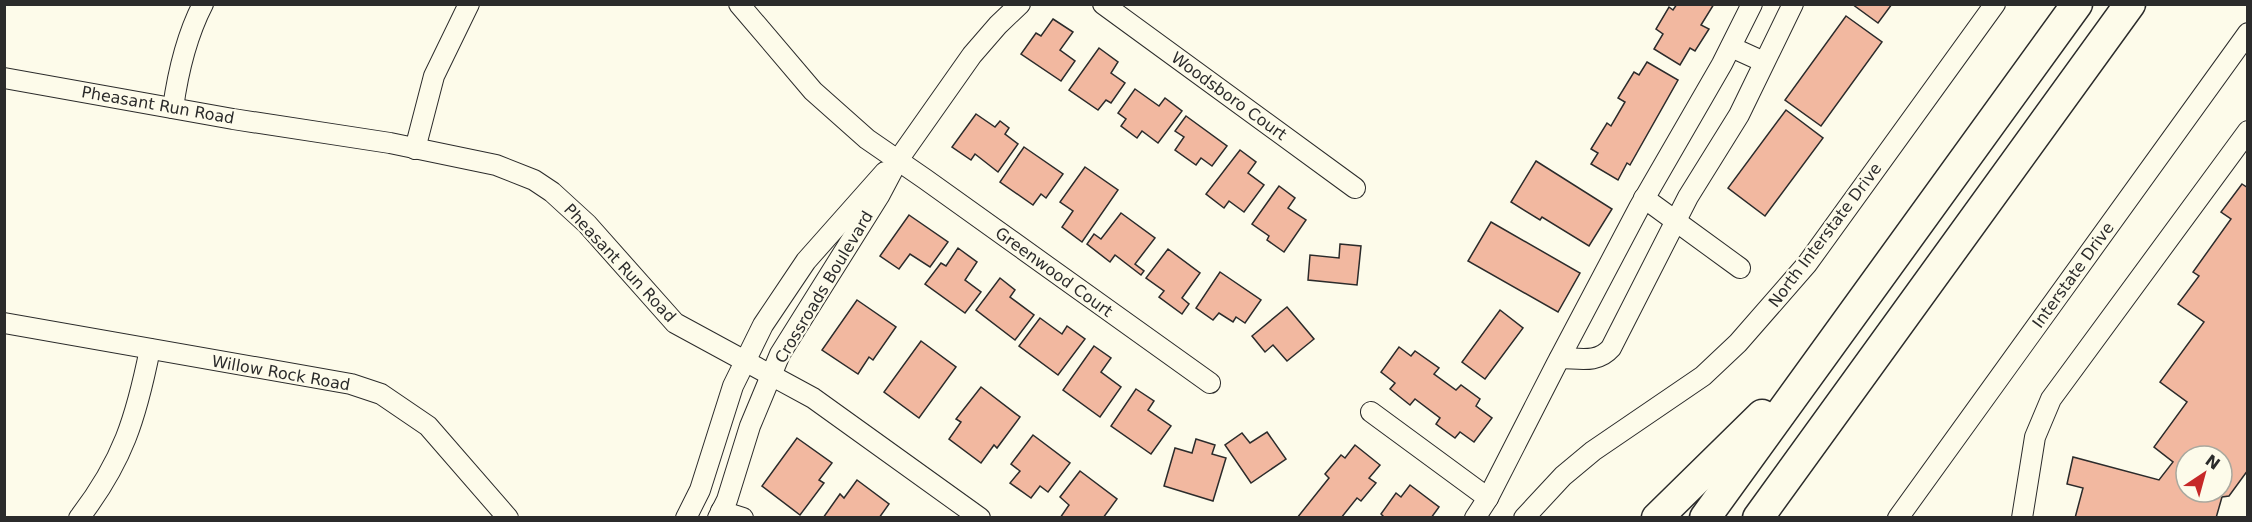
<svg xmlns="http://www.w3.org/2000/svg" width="2252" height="522" font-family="'DejaVu Sans',sans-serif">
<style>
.building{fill:#f2b8a0;stroke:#2b2b2b;stroke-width:1.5;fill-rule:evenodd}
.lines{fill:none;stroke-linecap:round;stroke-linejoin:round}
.minor-casing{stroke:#2b2b2b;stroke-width:22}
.highway-casing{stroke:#2b2b2b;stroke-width:33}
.minor{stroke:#fdfbea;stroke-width:20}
.highway{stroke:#fdfbea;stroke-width:30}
.labels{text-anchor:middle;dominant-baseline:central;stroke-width:4.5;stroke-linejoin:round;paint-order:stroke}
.street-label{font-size:16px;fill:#2b2b2b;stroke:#fdfbea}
</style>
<rect width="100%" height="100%" fill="#fdfbea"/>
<!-- building -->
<g class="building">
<path d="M1677,4H1714L1701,25L1709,29L1695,51L1690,48L1680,65L1654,49L1663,34L1656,29L1669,7L1673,10Z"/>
<path d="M1852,4H1892L1878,23Z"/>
<path d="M1846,16L1882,42L1821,126L1785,100Z"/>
<path d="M1053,19L1073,32L1060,50L1075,61L1061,81L1021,54L1036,33L1041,36Z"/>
<path d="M1099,48L1118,62L1111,73L1125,83L1111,103L1106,100L1098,110L1069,90Z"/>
<path d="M1647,62L1678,80L1630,165L1627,163L1618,180L1591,164L1598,153L1591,149L1607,123L1611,126L1625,102L1618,98L1634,72L1639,75Z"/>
<path d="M1135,89L1159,106L1165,98L1182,111L1158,143L1142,131L1137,138L1121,126L1126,119L1118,113Z"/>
<path d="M1786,110L1823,138L1765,216L1728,188Z"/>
<path d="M976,114L995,127L1000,121L1009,128L1005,134L1018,144L998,172L975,154L971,160L952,147Z"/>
<path d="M1186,116L1227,146L1212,166L1201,158L1196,165L1175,150L1184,137L1175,131Z"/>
<path d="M1024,147L1063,174L1046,198L1041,194L1033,205L1000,182Z"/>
<path d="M1240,150L1256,162L1248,173L1264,185L1244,212L1229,201L1224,208L1206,194Z"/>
<path d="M1536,161L1612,209L1589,246L1542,217L1540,220L1511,202Z"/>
<path d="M1085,167L1118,190L1082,242L1062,227L1073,211L1060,202Z"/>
<path d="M2242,184L2248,188V470L2229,496L2222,497L2216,518H2075L2083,488L2067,484L2073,457L2159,480L2173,462L2154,447L2187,402L2160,382L2204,322L2178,304L2199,276L2193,272L2231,219L2221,212ZM2186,456H2222V492H2186Z"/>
<path d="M1279,186L1295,198L1288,208L1306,220L1284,252L1267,240L1269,236L1252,224Z"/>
<path d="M1121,213L1155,238L1135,264L1144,271L1141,275L1115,255L1110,262L1087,244L1094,234L1101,239Z"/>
<path d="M909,215L948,242L930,267L910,254L899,269L880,256Z"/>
<path d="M1491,222L1580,273L1558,312L1468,261Z"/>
<path d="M1340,244L1361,246L1357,285L1308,280L1310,255L1339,258Z"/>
<path d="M958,248L977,262L965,280L981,292L965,313L925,284L941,263L946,266Z"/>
<path d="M1168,249L1200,273L1182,298L1189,304L1182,314L1159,297L1164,291L1146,278Z"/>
<path d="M1220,272L1261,300L1245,323L1236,317L1233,322L1219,313L1213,320L1196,308Z"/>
<path d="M1000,278L1015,290L1010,297L1034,315L1015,340L976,310Z"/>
<path d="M857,300L896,327L873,360L869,357L858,374L822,350Z"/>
<path d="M1287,307L1314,339L1287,361L1273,345L1265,352L1252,336Z"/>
<path d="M1500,310L1523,328L1485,379L1462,362Z"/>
<path d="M1040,318L1062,334L1067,326L1085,339L1058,375L1019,346Z"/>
<path d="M921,341L956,367L919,418L884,392Z"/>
<path d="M1094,346L1111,358L1101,372L1121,387L1100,417L1063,390Z"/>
<path d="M1399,347L1411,356L1415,351L1439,368L1434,374L1456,390L1461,385L1480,399L1476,406L1492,418L1474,442L1460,432L1455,438L1436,424L1440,418L1415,399L1410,405L1390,389L1395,383L1381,372Z"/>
<path d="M981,387L1020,417L997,448L994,445L981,463L949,439L961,422L956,419Z"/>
<path d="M1136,389L1154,401L1148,410L1171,426L1151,454L1111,426Z"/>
<path d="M1267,432L1286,459L1251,483L1225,445L1242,433L1250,443Z"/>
<path d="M1033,435L1070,463L1048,492L1040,486L1031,498L1010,483L1020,471L1011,464Z"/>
<path d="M797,438L832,463L819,480L824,483L800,515L762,486Z"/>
<path d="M1196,439L1215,445L1212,454L1226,458L1213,501L1164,486L1175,448L1192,453Z"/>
<path d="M1355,445L1380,465L1369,478L1376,483L1361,501L1357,498L1341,518H1297L1329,478L1325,474L1341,455L1345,458Z"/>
<path d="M1080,471L1117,499L1103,518H1060L1069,505L1060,497Z"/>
<path d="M857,480L889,504L879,518H823L840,494L844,498Z"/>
<path d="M1410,485L1439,507L1431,518H1385L1381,514L1396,493L1401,497Z"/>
</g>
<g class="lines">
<!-- minor casing -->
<g class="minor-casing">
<g id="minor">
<path d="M739,4L813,91L867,139L925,179L1210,383"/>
<path d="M1103,4L1355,188"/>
<path d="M1731,47L1764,62"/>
<path d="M4,78L233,119L390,143L496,165L534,180L552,192L587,224L675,323L813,398L980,518"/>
<path d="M173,108C178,72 186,37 203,4"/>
<path d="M415,149L434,76L469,4"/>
<path d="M1644,198L1740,268"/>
<path d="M4,323L351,384L381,394L428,426L508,518"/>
<path d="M1560,358C1579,358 1597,364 1611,348L1688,197L1739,115L1793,4"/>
<path d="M1371,412L1488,498"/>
<path d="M721,511L743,518"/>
<path d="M79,518C123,461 136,418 150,349"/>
<path d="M686,518L700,490L733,386L763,325L806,261L885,172"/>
<path d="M718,518L727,500L750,426L780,354L879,196L898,160L972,55L998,25L1020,4"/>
<path d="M1475,518L1488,498L1556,365L1640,206L1722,64L1752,4"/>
<path d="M1524,518L1563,476L1593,451L1703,376L1738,343L1807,264L1995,4"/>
<path d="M1898,518L2248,33"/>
<path d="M2022,518L2035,437L2051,399L2248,131"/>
</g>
</g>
<!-- highway casing -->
<g class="highway-casing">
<g id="highway">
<path d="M1657,518L1762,415"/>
<path d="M1705,518L2077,4"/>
<path d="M1758,518L2130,4"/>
</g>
</g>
<!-- minor -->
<use href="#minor" class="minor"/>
<!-- highway -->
<use href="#highway" class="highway"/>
</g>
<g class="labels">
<!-- street labels -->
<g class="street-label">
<text transform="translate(1229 96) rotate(36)">Woodsboro Court</text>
<text transform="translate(158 105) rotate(10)">Pheasant Run Road</text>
<text transform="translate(1825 235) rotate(-53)">North Interstate Drive</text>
<text transform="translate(620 263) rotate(47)">Pheasant Run Road</text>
<text transform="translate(1054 272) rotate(36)">Greenwood Court</text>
<text transform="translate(2073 275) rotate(-54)">Interstate Drive</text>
<text transform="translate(824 287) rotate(-59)">Crossroads Boulevard</text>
<text transform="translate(281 373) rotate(10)">Willow Rock Road</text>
</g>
</g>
<!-- border -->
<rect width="2252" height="522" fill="none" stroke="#2b2b2b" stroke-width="12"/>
<!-- north arrow -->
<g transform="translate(2204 474) rotate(36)"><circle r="28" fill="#fdfbea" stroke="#a9a89e" stroke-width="1.5"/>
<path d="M0-4.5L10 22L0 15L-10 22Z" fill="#c62828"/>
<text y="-9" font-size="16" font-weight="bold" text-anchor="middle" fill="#2b2b2b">N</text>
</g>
</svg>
